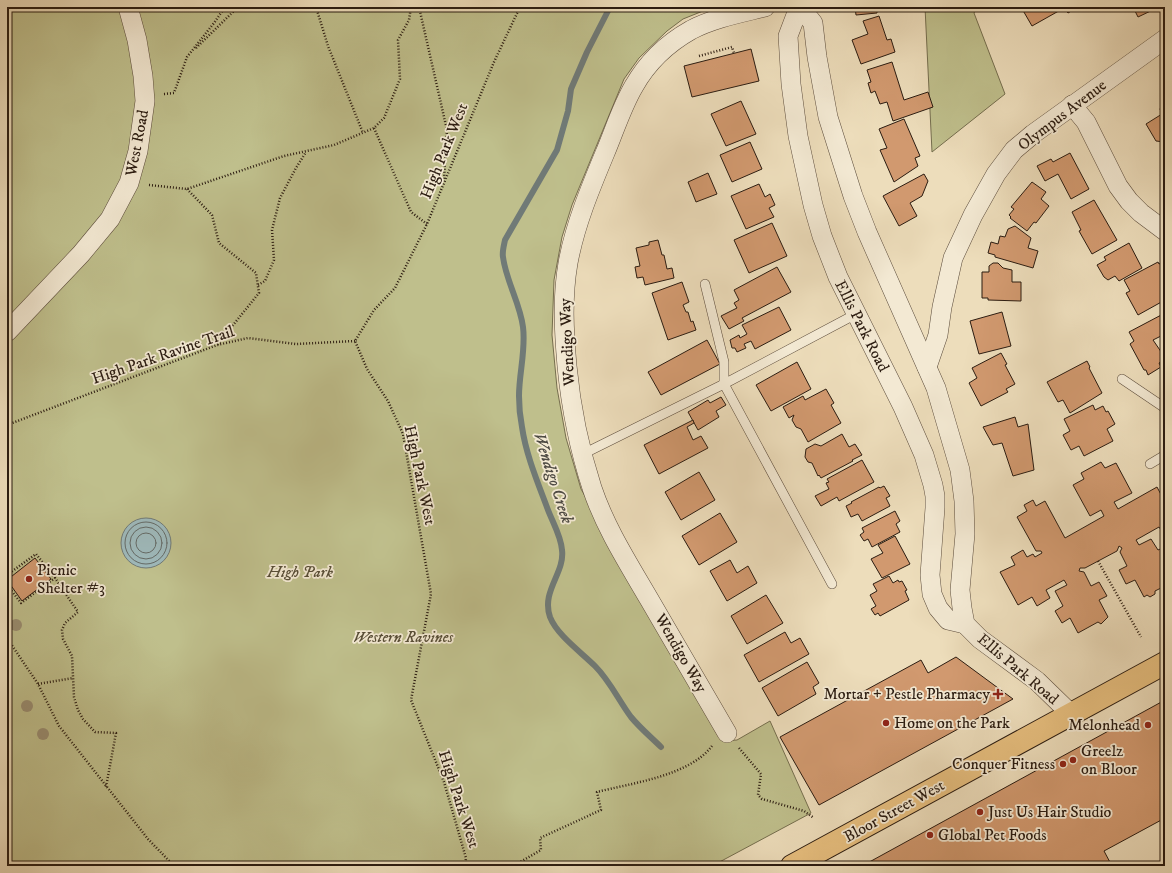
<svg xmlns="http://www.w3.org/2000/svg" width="1172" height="873" font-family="'IM FELL DW Pica',serif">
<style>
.green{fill:#bfbf8c;stroke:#756e4e}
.water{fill:#9eb9bb;stroke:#707a77}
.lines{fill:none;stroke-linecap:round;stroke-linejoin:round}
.shore{stroke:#646a66;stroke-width:1}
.stream{stroke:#707a77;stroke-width:6}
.building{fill:#d1996f;stroke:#2b1c11}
.service-casing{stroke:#5c4c3c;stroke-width:10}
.minor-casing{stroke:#5c4c3c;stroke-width:20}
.primary-casing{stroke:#2b1c11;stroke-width:24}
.path{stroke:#2b1c11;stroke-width:2.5;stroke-dasharray:1 2;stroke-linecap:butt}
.service{stroke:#f3e9d3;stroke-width:9}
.minor{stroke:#f3e9d3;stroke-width:19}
.primary{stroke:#e6be7e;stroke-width:22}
.tree{fill:#9a8e72}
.poi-dot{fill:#8f2418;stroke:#f3e9d3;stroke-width:1.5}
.labels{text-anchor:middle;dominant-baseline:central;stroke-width:3.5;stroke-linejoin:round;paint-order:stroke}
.street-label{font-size:16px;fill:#2b1c11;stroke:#f3e9d3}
.poi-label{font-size:16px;fill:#2b1c11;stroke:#f3e9d3;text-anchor:start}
.park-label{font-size:16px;font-style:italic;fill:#574d36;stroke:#f3e9d3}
.water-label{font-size:17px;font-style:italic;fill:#4e4b44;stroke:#f3e9d3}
</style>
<rect width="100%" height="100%" fill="#edddbb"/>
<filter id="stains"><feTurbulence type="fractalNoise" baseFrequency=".005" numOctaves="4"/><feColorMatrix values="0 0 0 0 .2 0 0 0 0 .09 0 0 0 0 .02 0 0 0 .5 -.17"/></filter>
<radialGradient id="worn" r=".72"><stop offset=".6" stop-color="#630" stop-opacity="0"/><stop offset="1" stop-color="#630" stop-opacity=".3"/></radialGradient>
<!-- green -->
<g class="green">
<path d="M7,7H713L683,19L667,31L639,58L624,79L572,205L562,237L554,280L552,335L557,388L566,438L581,489L723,741L737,740L770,721L811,813L712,866H7Z"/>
<path d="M925,7H977L974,13L1005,94L932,152Z"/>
</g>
<!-- water -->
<circle class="water" cx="146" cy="543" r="25"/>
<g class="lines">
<!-- shore -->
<g class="shore">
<circle cx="146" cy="543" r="21"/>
<circle cx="146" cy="543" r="16"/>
<circle cx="146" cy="543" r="10"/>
</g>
<!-- stream -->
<path class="stream" d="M610,7L587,52L571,89L568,111L557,150L505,240C504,245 502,252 503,257C506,281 520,303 523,327C526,350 519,373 519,396C519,406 520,417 522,427C526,455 538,483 548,510C553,523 561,536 562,550C565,573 541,591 550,617C557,635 581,652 595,666C610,681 619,701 631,717C640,728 652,738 661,747"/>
</g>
<!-- building -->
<g class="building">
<path d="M855,7H877V13L856,15Z"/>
<path d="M1021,7H1078L1068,13L1064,8L1032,26Z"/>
<path d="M1133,7H1159L1138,17Z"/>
<path d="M879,16L887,40L891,39L895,52L861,64L852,40L868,34L863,21Z"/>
<path d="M751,49L759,81L692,97L684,66Z"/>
<path d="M892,62L904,100L928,92L933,107L893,121L887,102L880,104L875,91L871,93L868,83L871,82L867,70Z"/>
<path d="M741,101L756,134L726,146L711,114Z"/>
<path d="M1164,102H1165V142L1156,141L1146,124L1162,114L1160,109Z"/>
<path d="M904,119L920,156L915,158L918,166L894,182L880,150L887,148L879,129Z"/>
<path d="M750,142L762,169L732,182L720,155Z"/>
<path d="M1070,153L1089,189L1071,199L1058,174L1045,181L1037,166L1051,159L1053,162Z"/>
<path d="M708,173L717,194L696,202L688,182Z"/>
<path d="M924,174L928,181L922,196L910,203L917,216L899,226L883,196Z"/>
<path d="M1032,182L1046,192L1041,199L1049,206L1036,223L1034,222L1027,231L1010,218L1011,217L1009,215L1014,209L1011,207Z"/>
<path d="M759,184L765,197L770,194L775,205L769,208L774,217L746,229L731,196Z"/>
<path d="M1094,200L1117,240L1092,254L1079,231L1081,230L1072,212Z"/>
<path d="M772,223L787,256L749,273L734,240Z"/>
<path d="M1015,226L1031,238L1028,248L1038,251L1033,268L995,257V255L988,253L991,242L998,244L1000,236L1005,237L1008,229Z"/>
<path d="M658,240L662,255H664L667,269L672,268L674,278L645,285L643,277L637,278L635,267L640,266L636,248L649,245V242Z"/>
<path d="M1129,243L1142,268L1119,281L1115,276L1108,280L1104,277L1097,265L1106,260L1104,257Z"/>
<path d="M1158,262L1159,264L1161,263L1165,271V300L1138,315L1126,293L1130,291L1124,280Z"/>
<path d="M993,263H998L1003,268L1012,270V282H1021V301L988,300V298H982V272H989V266Z"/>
<path d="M777,267L791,292L742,318L744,321L729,329L721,316L737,308L734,303L739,300L734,290Z"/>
<path d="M682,282L689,302L683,305L686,312H688L691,322L693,321L696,330L668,340L652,293Z"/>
<path d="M779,307L791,330L755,349L751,341L744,344L746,348L737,352L735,348H732L730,340L739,335L740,338L747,334L742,325Z"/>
<path d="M1002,312L1011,346L979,354L970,321Z"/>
<path d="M1165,313V334L1153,340L1164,356L1162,357L1164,360L1159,363L1161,367L1148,375L1146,370H1144L1130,344L1134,341L1129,332Z"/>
<path d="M707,340L720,364L661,395L648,372Z"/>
<path d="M1001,353L1007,364L1005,365L1015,384L1006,389L1008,392L981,406L969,383L977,378L972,368Z"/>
<path d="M1087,361L1090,367L1089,368L1102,393L1070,413L1063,400L1058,402L1047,382Z"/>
<path d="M797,362L811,389L771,411L756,385Z"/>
<path d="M826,389L834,403L831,405L841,423L808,442L801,429L796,427L792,420L794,415L789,418L783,407L803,396L805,400Z"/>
<path d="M721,397L726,405L716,411L719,417L698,430L688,412L708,400L710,403Z"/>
<path d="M1093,405L1095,410L1103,406L1106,412L1108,411L1115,424L1107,429L1113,441L1084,456L1079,446L1071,450L1063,435L1070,431L1064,419Z"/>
<path d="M1015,417L1018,427L1028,424L1034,470L1013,476L1002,443L993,445L983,427Z"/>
<path d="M693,420L694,423L687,427L693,440L701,436L708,448L659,474L644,445Z"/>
<path d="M842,434L849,447L855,444L862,455L852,460L853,461L821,478L819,475L818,476L812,463L808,462L805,457L806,449L815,444L821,446Z"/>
<path d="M862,460L874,482L839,501L837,497L821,506L815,496L829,489L826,483L829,482L827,479Z"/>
<path d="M1101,462L1105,468L1116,463L1132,493L1114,502L1118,509L1157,487L1165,502V527L1161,530L1159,527L1136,540L1139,545L1151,539L1158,550L1165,547V586L1155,591V594L1150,597L1147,595L1144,597L1135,580L1126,584L1119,570L1127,566L1120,552L1122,548L1119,546L1117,551L1085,568H1080L1079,571L1084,572L1091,586L1099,582L1107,596L1099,600L1108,617L1101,624L1098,622L1078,633L1070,618L1062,623L1055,611L1063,606L1055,591L1067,585L1064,580L1046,590L1050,598L1037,606L1032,597L1018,605L1000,572L1015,565L1011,557L1023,550L1027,557L1033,554L1035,557L1042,553L1041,551H1036L1017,517L1027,511L1024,505L1033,500L1036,506L1045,501L1065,538L1104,516L1101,510L1090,516L1073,485L1084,479L1081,473Z"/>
<path d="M699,472L715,500L681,520L665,492Z"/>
<path d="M884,486L890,496L886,498L890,506L862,521L858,514L851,517L846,506L852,503L851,502L879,487L880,488Z"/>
<path d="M895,511L900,521L896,524L900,532L872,547L868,539L864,541L860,535L864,532L862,528Z"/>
<path d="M720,513L737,542L699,565L682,536Z"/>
<path d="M895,536L910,564L882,578L871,559L883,553L878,545Z"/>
<path d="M35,558L51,579L22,601L7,580Z"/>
<path d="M730,560L737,573L748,566L757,583L727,601L710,571Z"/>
<path d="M889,576L893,583L898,580L899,582L902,581L907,590L905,591L909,600L880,616L878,613L875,615L871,609L876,606L870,595L877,591L873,584Z"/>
<path d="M766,595L783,623L747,644L731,616Z"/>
<path d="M785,632L791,643L800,638L809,654L759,682L744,655Z"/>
<path d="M956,657L1013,699L819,805L780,737L921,660L928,673Z"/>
<path d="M807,662L819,683L813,687L816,694L778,716L762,688Z"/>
<path d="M1165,700V818L1104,851L1112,866H862Z"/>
</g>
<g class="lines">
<!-- service casing -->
<g class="service-casing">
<g id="service">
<path d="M705,284L724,362V384L832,584"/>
<path d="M1122,379L1165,408"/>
<path d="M583,454L724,384L856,314"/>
<path d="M1150,464L1165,455"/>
</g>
</g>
<!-- minor casing -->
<g class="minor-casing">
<g id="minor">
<path d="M799,7L788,36L791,84L798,136L813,205L822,236L838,277L903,407L924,455L933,485L935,496V508L930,575L932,594L938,608L948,620L965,624"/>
<path d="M800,7L813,23L817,57L828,117L853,196L867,232L936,388L960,470L964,501L965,534L960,590L962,608L965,624L980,639L1037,681L1072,715"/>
<path d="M1072,105L1086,122L1118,186L1129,201L1141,213L1165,231"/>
<path d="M7,332L81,254L110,219L129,183L138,151L145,101L143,76L137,40L128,7"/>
<path d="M927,367L938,335L942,307L953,258L973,215L996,174L1014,150L1033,134L1165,39"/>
<path d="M727,733C701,688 675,643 649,599C628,563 605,527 592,488C579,448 571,408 567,366C564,332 562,298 568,263C575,225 590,189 605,153C614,132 622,106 634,86C647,63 668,43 691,30C714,18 741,13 765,7"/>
</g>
</g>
<!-- primary casing -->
<g class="primary-casing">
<path id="primary" d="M792,866L1165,663"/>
</g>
<!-- path -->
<g class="path">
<path d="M316,7L328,46L363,133"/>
<path d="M419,7L447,130L444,179"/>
<path d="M196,48L238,7"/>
<path d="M699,56L732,47L734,53"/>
<path d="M164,94L174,93L187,57L214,23L225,7"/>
<path d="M374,128L411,212L427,224"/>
<path d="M149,185L187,189L284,156L334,145L374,128L384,118L400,79L398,40L409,20L411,7"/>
<path d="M187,189L212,215L219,243L256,273L259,293L217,345"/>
<path d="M258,285L265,281L274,260L272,230L280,198L296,168L306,152"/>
<path d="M7,425L217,345L248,338L296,344L355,341"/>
<path d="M1098,561L1141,637"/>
<path d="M7,575L36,554L55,578"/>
<path d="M7,585L11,590"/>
<path d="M7,593L11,590L21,603L55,578L78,612L65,623L62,630L63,639L72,656L74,697L78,710L83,719L95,732L116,733L106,787"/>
<path d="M7,638L38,684L59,726L148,839L174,866"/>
<path d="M38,684L73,678"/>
<path d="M739,748L761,774L758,795L762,799L804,811L814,818"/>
<path d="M465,866L466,858L444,782L411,700L431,594L403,434L388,401L367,369L355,341L374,310L395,288L427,224L494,62L520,7"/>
<path d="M513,866L541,850L540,838L601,810L597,792C632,783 689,776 712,746"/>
</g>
<!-- service -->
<use href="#service" class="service"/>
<!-- minor -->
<use href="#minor" class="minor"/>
<!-- primary -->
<use href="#primary" class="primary"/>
</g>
<!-- trees -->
<g class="tree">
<circle cx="16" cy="625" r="6"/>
<circle cx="27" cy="706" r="6"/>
<circle cx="43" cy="734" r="6"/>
</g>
<!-- markers -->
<g class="poi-dot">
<circle cx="29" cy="579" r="4"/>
<path d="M996 688h4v4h4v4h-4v4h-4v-4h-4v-4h4z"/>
<circle cx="886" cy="723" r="4"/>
<circle cx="1148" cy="725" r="4"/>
<circle cx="1073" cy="760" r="4"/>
<circle cx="1063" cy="764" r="4"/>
<circle cx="980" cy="812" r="4"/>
<circle cx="930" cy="835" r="4"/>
</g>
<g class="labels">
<!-- street labels -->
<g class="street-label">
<text transform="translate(1062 115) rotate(-37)">Olympus Avenue</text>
<text transform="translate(137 143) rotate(-79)">West Road</text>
<text transform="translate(444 151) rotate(-68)">High Park West</text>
<text transform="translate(862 326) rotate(63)">Ellis Park Road</text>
<text transform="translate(567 342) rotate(-93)">Wendigo Way</text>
<text transform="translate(163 355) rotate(-19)">High Park Ravine Trail</text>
<text transform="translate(420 475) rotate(78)">High Park West</text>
<text transform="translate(681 653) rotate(60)">Wendigo Way</text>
<text transform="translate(1018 669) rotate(40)">Ellis Park Road</text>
<text transform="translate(459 799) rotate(72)">High Park West</text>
<text transform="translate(894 811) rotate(-29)">Bloor Street West</text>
</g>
<!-- poi labels -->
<g class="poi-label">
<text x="37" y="570">Picnic<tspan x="37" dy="18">Shelter #3</tspan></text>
<text x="990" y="694" text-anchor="end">Mortar + Pestle Pharmacy</text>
<text x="894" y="723">Home on the Park</text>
<text x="1140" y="725" text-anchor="end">Melonhead</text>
<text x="1081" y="751">Greelz<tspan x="1081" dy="18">on Bloor</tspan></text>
<text x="1055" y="764" text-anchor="end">Conquer Fitness</text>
<text x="988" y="812">Just Us Hair Studio</text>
<text x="938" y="835">Global Pet Foods</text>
</g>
<!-- park labels -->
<g class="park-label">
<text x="300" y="572">High Park</text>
<text x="403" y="637">Western Ravines</text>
</g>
<!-- water labels -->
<g class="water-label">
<text transform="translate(553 478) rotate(72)">Wendigo Creek</text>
</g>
</g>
<!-- margin -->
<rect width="1172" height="873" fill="none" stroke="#edddbb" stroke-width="24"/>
<rect x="8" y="8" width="1156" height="857" fill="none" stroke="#2b1c11" stroke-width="2"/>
<rect x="12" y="12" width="1148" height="849" fill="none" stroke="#2b1c11"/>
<rect width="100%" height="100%" filter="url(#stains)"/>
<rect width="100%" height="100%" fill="url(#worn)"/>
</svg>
